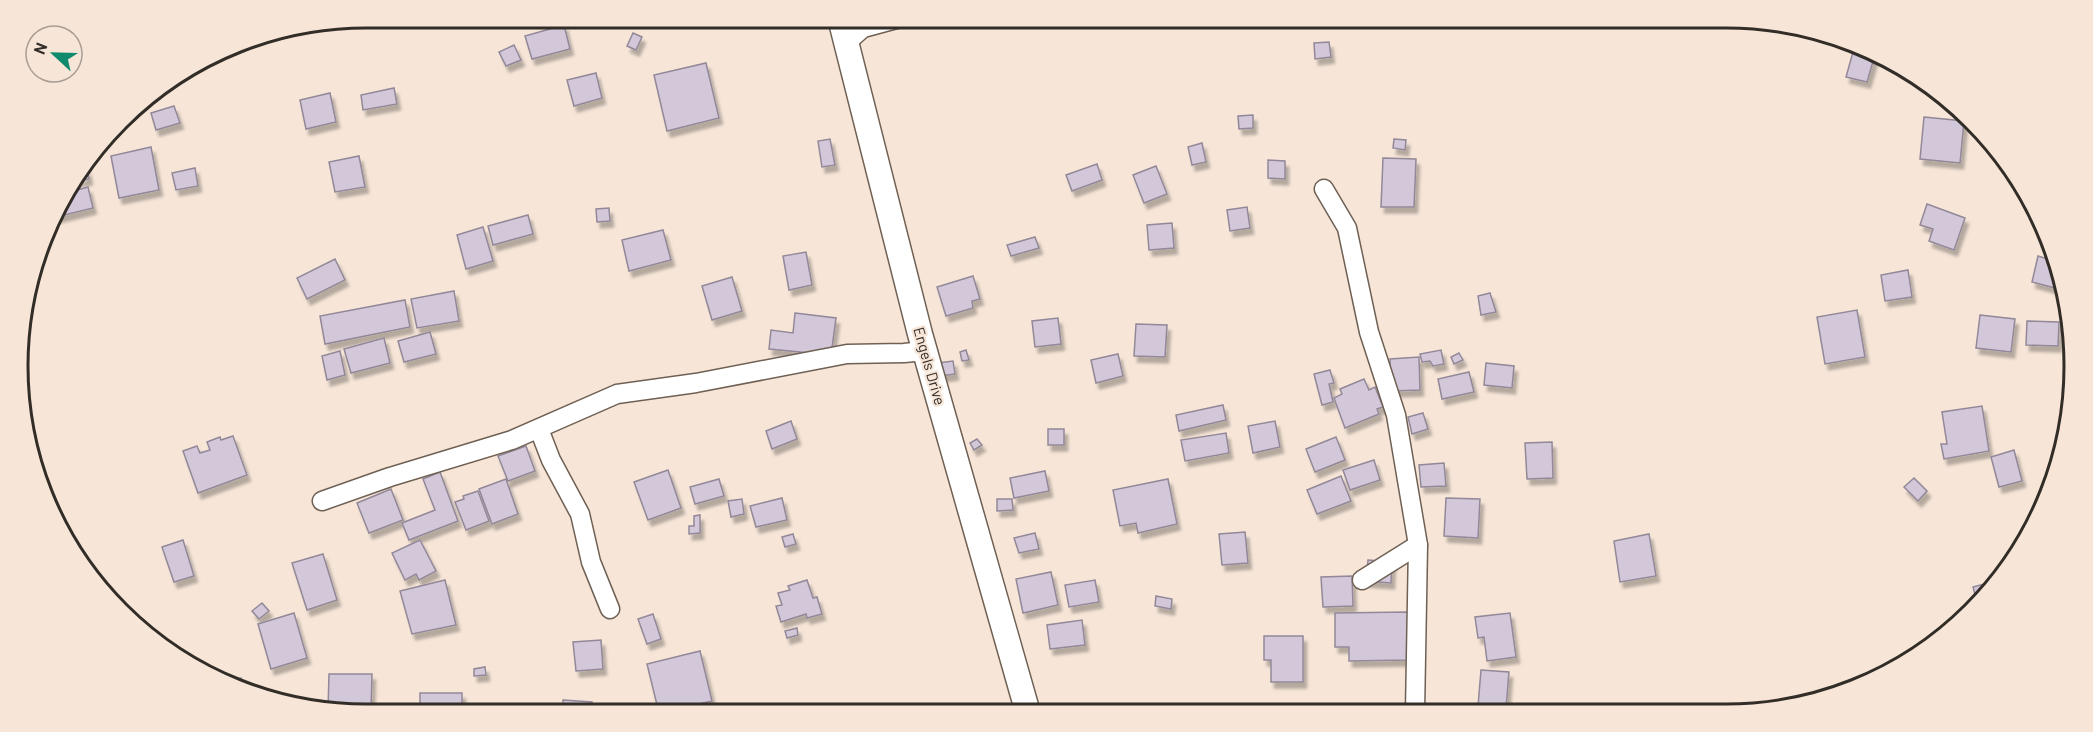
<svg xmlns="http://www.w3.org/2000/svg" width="2093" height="732" font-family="Barlow,sans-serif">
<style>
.building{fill:#d3c8d9;stroke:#928898;stroke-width:1.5;filter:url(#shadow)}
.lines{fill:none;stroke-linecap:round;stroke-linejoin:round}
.minor-casing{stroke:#6f6054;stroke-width:21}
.tertiary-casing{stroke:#6f6054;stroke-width:27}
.minor{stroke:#fff;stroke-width:18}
.tertiary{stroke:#fff;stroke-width:24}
.labels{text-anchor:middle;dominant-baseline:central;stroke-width:4.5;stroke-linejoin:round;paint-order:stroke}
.street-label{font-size:15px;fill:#332d28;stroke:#f7e6d8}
.rim{fill:none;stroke:#332d28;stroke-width:3}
</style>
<defs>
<filter id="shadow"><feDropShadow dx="3.5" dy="6" stdDeviation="1.5" flood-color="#0004"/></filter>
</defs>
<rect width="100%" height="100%" fill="#f7e6d8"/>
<!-- building -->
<g class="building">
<path d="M564,25L570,49L532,59L525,36Z"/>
<path d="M633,33L642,37L636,50L627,46Z"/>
<path d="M1329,42L1331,57L1315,59L1314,43Z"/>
<path d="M514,45L521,60L506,66L499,52Z"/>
<path d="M1853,52L1874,58L1867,82L1846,77Z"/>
<path d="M706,63L719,118L667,131L654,75Z"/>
<path d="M596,73L602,98L574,106L567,80Z"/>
<path d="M394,88L397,104L363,110L361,95Z"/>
<path d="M330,93L336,122L306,129L300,100Z"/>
<path d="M174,106L180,123L156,130L151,113Z"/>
<path d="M1253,115V128L1239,129L1238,116Z"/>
<path d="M1924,117L1964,121L1960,163L1920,159Z"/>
<path d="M830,139L835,165L822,167L818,141Z"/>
<path d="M1394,139L1406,140L1405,150L1393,148Z"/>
<path d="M1202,143L1206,162L1192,165L1188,147Z"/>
<path d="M151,147L159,190L119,198L111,156Z"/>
<path d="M359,156L365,187L335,192L329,162Z"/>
<path d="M1383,158L1416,159L1414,207H1381Z"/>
<path d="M1268,160L1285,161V179L1268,178Z"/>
<path d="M1097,164L1102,180L1072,191L1066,175Z"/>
<path d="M1156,166L1167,194L1144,203L1133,175Z"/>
<path d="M195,168L198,186L176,190L172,173Z"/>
<path d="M87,169L89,179L78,181Z"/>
<path d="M88,187L93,208L52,218L54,212L70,192Z"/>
<path d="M1927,204L1965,218L1954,250L1929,241L1933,229L1920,225Z"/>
<path d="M1247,207L1250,228L1230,231L1227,210Z"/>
<path d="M609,208L610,221L597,222L596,209Z"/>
<path d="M528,215L533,234L493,245L488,226Z"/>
<path d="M1172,223L1174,248L1149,250L1147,225Z"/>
<path d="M483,227L493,261L466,269L457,235Z"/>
<path d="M663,230L671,260L629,271L622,240Z"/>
<path d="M1035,237L1039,248L1011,256L1007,245Z"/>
<path d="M806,252L812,285L789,290L783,256Z"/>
<path d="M2038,256L2051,260L2058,278L2055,288L2032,282Z"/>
<path d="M335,259L345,280L307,299L297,278Z"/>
<path d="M1908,270L1912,297L1885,301L1881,275Z"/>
<path d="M973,276L980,299L972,301L973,308L946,316L937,287Z"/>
<path d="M732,277L742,311L712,320L702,286Z"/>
<path d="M454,291L459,321L417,328L411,299Z"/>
<path d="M1490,293L1496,312L1481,315L1478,296Z"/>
<path d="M405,300L410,327L325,344L320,316Z"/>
<path d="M1857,310L1865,357L1825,364L1817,317Z"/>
<path d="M795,313L836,318L831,355L769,349L771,330L793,333Z"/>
<path d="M1980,315L2015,319L2011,352L1976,348Z"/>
<path d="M1058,318L1061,344L1035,347L1032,321Z"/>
<path d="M2027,321L2059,322L2058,346L2026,345Z"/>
<path d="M2072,323L2070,346L2069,347L2065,325Z"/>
<path d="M1136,324L1167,325L1165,357L1134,356Z"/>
<path d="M430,332L436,354L404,362L398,341Z"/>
<path d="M384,338L390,363L351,373L344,349Z"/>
<path d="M966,350L969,360L962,361L960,352Z"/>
<path d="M1441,350L1444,364L1433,366L1430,361L1422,362L1420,354Z"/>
<path d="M340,351L345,375L327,380L322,356Z"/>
<path d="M1459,353L1463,360L1454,364L1451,357Z"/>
<path d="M1118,354L1123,376L1096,383L1091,360Z"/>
<path d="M1419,357L1420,390L1391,391L1390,359Z"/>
<path d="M953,361L955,374L940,376L938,363Z"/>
<path d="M1486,363L1514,366L1512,388L1484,385Z"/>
<path d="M1330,370L1334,383L1329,384L1333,402L1322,405L1314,374Z"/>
<path d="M1469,372L1474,392L1442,399L1438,379Z"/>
<path d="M1364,379L1369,390L1375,387L1383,407L1377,409L1379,414L1345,428L1334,398L1342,394L1340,389Z"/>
<path d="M1223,405L1226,420L1179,431L1176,415Z"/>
<path d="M1982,406L1989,451L1944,459L1941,444H1947L1942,412Z"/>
<path d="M1423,413L1428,429L1412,434L1408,417Z"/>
<path d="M791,421L797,439L772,449L766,431Z"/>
<path d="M1275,421L1280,447L1253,453L1248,426Z"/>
<rect x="1048" y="429" width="16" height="16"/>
<path d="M1226,433L1229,453L1185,461L1181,440Z"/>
<path d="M233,436L247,475L198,493L183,451L197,446L200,453L210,450L207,442L220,437L221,440Z"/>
<path d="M1336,437L1345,460L1315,472L1306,449Z"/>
<path d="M977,439L982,445L974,450L970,443Z"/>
<path d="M1552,442L1553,478L1527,479L1525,443Z"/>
<path d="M526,446L535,471L508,481L498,456Z"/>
<path d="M2014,450L2022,481L1999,487L1991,457Z"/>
<path d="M2064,450L2063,456L2058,467L2056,452Z"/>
<path d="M1374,460L1380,480L1350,490L1343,470Z"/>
<path d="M1444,463L1446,486L1421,487L1419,465Z"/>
<path d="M668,470L681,508L648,520L634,482Z"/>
<path d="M1045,471L1049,491L1014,498L1010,478Z"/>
<path d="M440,472L458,521L409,540L402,523L435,510L423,479Z"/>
<path d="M1341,476L1351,501L1317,514L1307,490Z"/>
<path d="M1914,478L1927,491L1918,501L1904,487Z"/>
<path d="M506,479L518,514L492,524L479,489Z"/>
<path d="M719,479L724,496L695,504L690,487Z"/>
<path d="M1168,479L1177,524L1138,533L1136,523L1120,526L1113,490Z"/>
<path d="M391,489L403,520L369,533L357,503Z"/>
<path d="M478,491L489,521L466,530L455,502L464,499L463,496Z"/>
<path d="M782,498L787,520L756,527L750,506Z"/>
<path d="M1446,498L1480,499L1478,538L1444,536Z"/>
<path d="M742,499L744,514L731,517L728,501Z"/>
<path d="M997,499H1012L1013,510L997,511Z"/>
<path d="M700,515V533L689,534V526H694V516Z"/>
<path d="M1245,532L1248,563L1222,565L1219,534Z"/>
<path d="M1035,533L1039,549L1019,553L1014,538Z"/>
<path d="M793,534L796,544L785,547L782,537Z"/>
<path d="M1649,534L1656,576L1620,582L1614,541Z"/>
<path d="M183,540L194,576L174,582L162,547Z"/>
<path d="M420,540L436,571L419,580L416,574L405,580L392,553Z"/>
<path d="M323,554L337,600L307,610L292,563Z"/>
<path d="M1368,560L1392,562L1391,583L1366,581Z"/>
<path d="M1051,572L1058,605L1023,613L1016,579Z"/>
<path d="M1352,576L1353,606L1323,607L1321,577Z"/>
<path d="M445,580L456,625L412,634L400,591Z"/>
<path d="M807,580L813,598L817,597L822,614L807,618L806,614L781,622L776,606L782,605L778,593L790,590L788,586Z"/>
<path d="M1095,580L1099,602L1069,607L1065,585Z"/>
<path d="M1995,581L1977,602L1973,587Z"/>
<path d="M1156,596L1172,599L1171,609L1155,606Z"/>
<path d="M262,603L269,611L259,619L252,611Z"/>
<path d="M1408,612V660L1349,661V647H1335V613Z"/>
<path d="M294,613L307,658L271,669L258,624Z"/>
<path d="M1510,613L1516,657L1487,661L1484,637L1478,638L1475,617Z"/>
<path d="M653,614L661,639L647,644L638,619Z"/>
<path d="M1082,620L1085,645L1050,649L1047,625Z"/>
<path d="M797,628L798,635L787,638L785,631Z"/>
<path d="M1264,636H1303V682H1271V660H1264Z"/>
<path d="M601,640L603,669L576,671L573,642Z"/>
<path d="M700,651L712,701L659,713L647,664Z"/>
<path d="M485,667L486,675L474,676V669Z"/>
<path d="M1481,670L1509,672L1506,708L1478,706Z"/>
<path d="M329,674H372L371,710L328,709Z"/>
<path d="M241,678L244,687L230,681V680Z"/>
<rect x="420" y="693" width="42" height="21"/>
<path d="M563,700L592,702L591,714H563Z"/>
</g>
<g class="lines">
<!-- minor casing -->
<g class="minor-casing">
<g id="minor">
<path d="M846,43L863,28L900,18"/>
<path d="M1324,189L1347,228L1369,332L1396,415L1418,545L1415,712"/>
<path d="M539,429L551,460L580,514L591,562L610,609"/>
<path d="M322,501L390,477L512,440L617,394L696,383L847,354L904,353L925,351"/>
<path d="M1362,580L1418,545"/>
</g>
</g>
<!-- tertiary casing -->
<g class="tertiary-casing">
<path id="tertiary" d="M840,18L920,334L1028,713"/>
</g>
<!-- minor -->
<use href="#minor" class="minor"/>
<!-- tertiary -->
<use href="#tertiary" class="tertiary"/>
</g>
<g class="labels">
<!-- street labels -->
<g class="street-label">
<text transform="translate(930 366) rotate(74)">Engels Drive</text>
</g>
</g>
<!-- crop -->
<path d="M0 0H2093V732H0ZM366 28H1726A338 338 0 0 1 2064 366V366A338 338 0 0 1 1726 704H366A338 338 0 0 1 28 366V366A338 338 0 0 1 366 28Z" fill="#f7e6d8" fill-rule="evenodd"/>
<path class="rim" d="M366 28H1726A338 338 0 0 1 2064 366V366A338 338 0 0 1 1726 704H366A338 338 0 0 1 28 366V366A338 338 0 0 1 366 28Z"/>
<!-- north arrow -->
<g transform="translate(54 54) rotate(292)"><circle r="28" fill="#f7e6d8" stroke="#a99c92" stroke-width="1.5"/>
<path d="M0-4.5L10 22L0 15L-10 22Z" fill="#108a6c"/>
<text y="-9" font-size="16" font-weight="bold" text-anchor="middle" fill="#332d28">N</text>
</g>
</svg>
